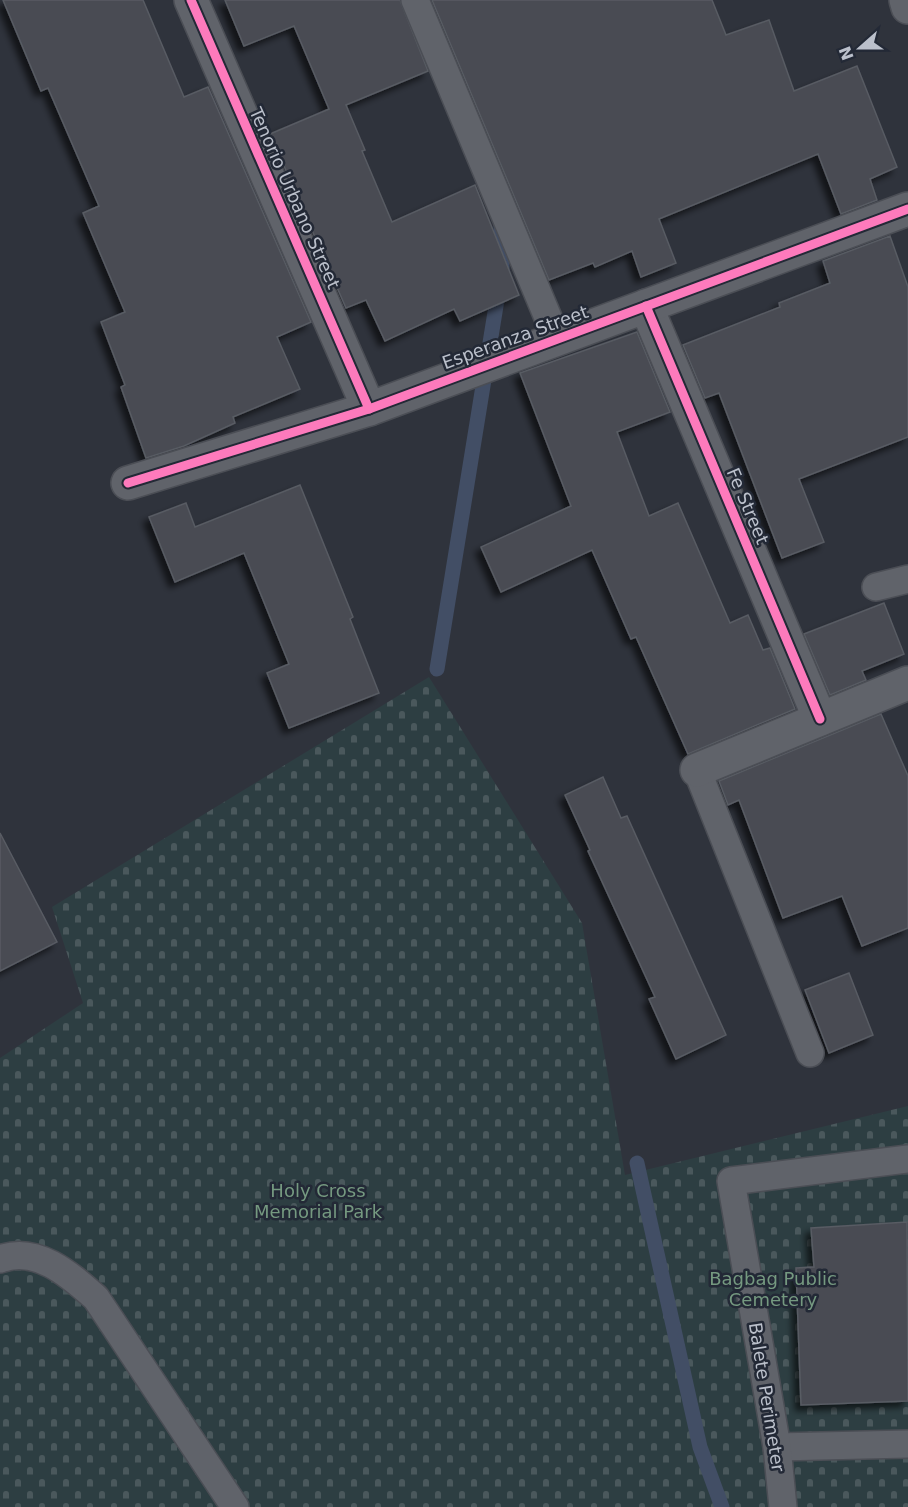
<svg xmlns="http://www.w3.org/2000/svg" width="908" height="1507" font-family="'DejaVu Sans',sans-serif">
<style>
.cemetery{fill:url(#cemetery-stones)}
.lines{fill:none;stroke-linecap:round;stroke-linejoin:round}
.stream{stroke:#424e65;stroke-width:15}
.building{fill:#494c53;stroke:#585b63;stroke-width:1.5;filter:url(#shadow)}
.service-casing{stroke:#4b4e55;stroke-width:30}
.minor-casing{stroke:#4b4e55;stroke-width:36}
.service{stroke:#60636a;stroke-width:27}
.minor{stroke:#60636a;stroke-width:33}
.cycleway-casing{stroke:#232936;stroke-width:13}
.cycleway{stroke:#fd7abc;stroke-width:9}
.labels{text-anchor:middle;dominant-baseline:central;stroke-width:5;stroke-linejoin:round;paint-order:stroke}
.street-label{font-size:18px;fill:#bbc0cb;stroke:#232936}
.park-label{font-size:18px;fill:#759980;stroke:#232936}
</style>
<defs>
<pattern id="cemetery-stones" width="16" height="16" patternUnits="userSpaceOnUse" patternTransform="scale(1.5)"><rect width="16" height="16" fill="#2d3e42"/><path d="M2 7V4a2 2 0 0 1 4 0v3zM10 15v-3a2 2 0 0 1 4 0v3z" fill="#4a585c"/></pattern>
<filter id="shadow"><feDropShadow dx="-5.5" dy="5.5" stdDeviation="3" flood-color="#0009"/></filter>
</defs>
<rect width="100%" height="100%" fill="#2f333c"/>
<!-- cemetery -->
<path class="cemetery" d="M429,677L582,923L625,1175L908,1106V1507H0V1058L83,1003L52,907Z"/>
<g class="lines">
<!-- stream -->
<g class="stream">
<path d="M437,669L502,269L501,222"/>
<path d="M637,1163L700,1447L722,1507"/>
</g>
</g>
<!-- building -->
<g class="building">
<path d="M3,0H143L184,97L208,87L311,322L277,337L300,389L233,417L235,423L184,446L146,458L121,387L125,385L101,322L125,312L83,213L99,206L48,88L41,91Z"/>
<path d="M225,0H400L428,71L346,105L365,150L362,151L392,222L475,185L519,295L460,321L454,309L385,341L366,300L346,308L270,134L329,109L294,26L244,46Z"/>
<path d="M432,0H712L726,35L769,20L794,91L857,66L897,167L870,179L877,200L841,214L818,154L659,219L676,263L641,277L632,251L595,267L593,263L549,280Z"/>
<path d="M890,236L908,287V437L799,479L824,542L782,558L719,393L705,398L683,345L780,307L779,303L830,283L823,261Z"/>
<path d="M637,332L670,412L617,432L649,516L678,503L730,623L748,615L763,650L770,648L795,709L688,754L636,637L631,639L592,550L501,592L481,547L571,506L520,373Z"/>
<path d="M300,485L353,617L350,619L379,693L289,728L267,673L289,664L244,553L175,582L149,517L186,503L195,527Z"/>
<path d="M884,603L904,654L862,671L866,680L830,695L804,634Z"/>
<path d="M881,714L908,776V928L862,946L842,896L783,918L739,800L728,805L719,781Z"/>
<path d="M603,777L621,818L627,816L726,1035L676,1059L649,999L655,997L588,851L590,850L565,795Z"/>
<path d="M0,833L57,942L0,971Z"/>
<path d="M849,973L873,1035L829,1053L805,990Z"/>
<path d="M907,1222L908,1401L801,1405L796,1268L814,1267L811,1228Z"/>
</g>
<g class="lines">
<!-- service casing -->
<g class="service-casing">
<g id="service">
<path d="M415,0L557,339"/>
<path d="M876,587L908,579"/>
<path d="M697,770L810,1053"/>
<path d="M0,1259C37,1245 70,1275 96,1298L235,1507"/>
<path d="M777,1447L908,1444"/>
<path d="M783,1507L777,1447L731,1181L908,1159"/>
</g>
</g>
<!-- minor casing -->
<g class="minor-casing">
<g id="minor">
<path d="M191,0L369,409"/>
<path d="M906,0L908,7"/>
<path d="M646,306L820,719"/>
<path d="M128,483L369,409L908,209"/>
<path d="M697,770L908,683"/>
</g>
</g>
<!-- service -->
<use href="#service" class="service"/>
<!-- minor -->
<use href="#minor" class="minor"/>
<!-- cycleway casing -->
<g class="cycleway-casing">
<g id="cycleway">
<path d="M191,0L369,409"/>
<path d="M646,306L820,719"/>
<path d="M128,483L369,409L908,209"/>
</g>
</g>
<!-- cycleway -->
<use href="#cycleway" class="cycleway"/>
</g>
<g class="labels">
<!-- street labels -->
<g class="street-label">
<text transform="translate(295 198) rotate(66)">Tenorio Urbano Street</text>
<text transform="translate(515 337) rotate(-20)">Esperanza Street</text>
<text transform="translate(748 506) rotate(67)">Fe Street</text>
<text transform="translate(767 1397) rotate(81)">Balete Perimeter</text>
</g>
<!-- park labels -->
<g class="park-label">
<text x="318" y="1190">Holy Cross<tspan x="318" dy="21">Memorial Park</tspan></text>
<text x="773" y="1278">Bagbag Public<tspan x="773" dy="21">Cemetery</tspan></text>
</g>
</g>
<!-- north arrow -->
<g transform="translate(860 48) rotate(249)" stroke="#232936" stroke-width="4.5" paint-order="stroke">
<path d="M0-4.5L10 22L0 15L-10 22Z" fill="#bbc0cb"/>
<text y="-9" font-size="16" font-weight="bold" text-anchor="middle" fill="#bbc0cb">N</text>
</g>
</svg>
